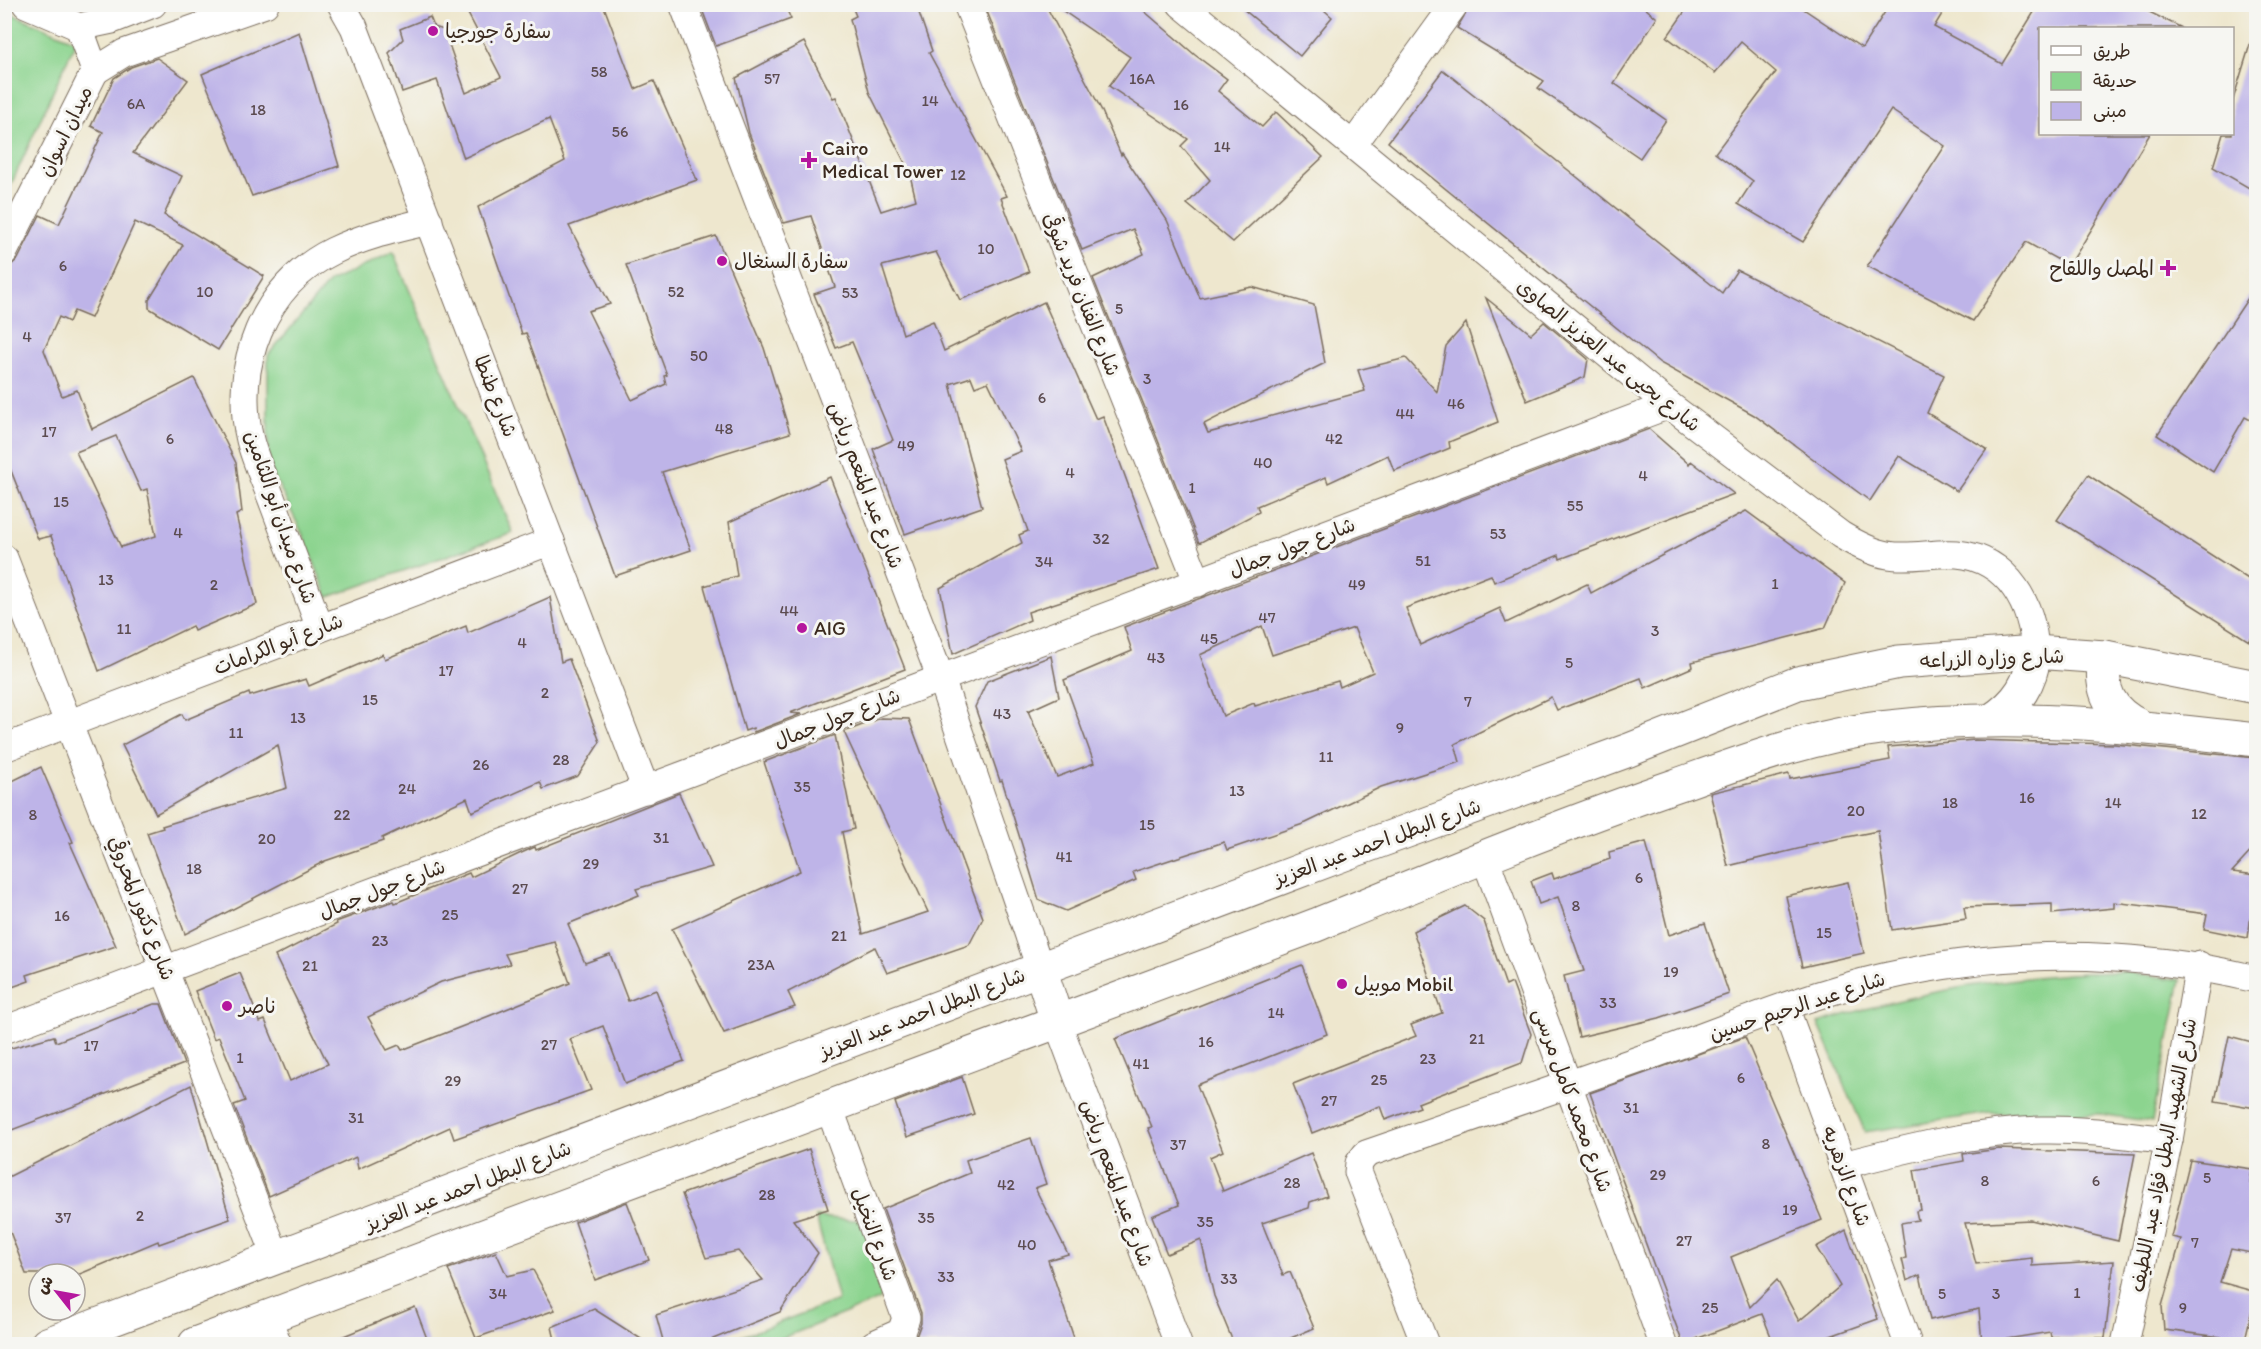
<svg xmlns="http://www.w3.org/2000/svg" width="2261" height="1349" font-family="Itim,'Playpen Sans Arabic',sans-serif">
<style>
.green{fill:#8cd48f;stroke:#647f56;stroke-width:1.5}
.building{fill:#beb4e8;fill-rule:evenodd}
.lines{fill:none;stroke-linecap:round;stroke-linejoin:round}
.street-casing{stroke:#7a6c5c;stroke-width:29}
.secondary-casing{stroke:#7a6c5c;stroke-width:35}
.street{stroke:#fff;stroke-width:27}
.secondary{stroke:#fff;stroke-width:33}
.poi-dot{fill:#b5179e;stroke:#f6f6f2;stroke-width:2}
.labels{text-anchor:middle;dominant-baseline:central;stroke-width:6;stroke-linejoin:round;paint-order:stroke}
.number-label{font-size:16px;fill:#5c4c50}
.poi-label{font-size:20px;fill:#3b2a1e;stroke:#f6f6f2;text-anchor:start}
.street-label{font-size:20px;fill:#3b2a1e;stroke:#f6f6f2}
</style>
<rect width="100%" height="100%" fill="#f6f6f2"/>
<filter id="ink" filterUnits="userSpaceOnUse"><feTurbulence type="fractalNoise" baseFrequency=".0167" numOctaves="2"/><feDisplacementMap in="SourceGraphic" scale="12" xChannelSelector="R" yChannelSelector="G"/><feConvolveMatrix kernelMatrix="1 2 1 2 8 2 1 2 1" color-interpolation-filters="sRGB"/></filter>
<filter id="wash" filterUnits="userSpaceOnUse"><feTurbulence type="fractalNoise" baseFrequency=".008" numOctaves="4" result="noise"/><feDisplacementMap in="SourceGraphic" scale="24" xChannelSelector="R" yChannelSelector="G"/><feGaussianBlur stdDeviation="1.35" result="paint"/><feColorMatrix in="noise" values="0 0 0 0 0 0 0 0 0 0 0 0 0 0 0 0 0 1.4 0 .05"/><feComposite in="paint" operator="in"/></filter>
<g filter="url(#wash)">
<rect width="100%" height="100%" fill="#eee7ce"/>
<!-- green -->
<g class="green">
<path d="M5,11L76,41L5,198Z"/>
<path d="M393,252L513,533L328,597L302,533L268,464V355L329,282Z"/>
<path d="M2125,972L2181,980L2152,1122L2100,1114L1991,1113L1865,1132L1818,1023C1919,991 2020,973 2125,972Z"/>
<path d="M816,1217L865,1221L886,1291L879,1300L767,1344H722L838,1300Z"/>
</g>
<g id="blocks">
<!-- building -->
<g class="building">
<path d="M463,4H603L635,89L654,81L697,180L569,226L610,304L588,311L632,400L666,384L664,376L667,375L626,265L716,236L764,348L790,433L662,472L691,550L615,576L526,333L522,334L478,207L565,161L549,119L464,158L437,80L402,92L389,53L403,39L400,29L430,17L434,27L444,30L466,93L501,77Z"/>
<path d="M700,4H784L791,19L716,46Z"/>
<path d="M851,4H916L932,51L929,53L1007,196L1001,198L1029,272L960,300L936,252L882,266L903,334L933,321L944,351L1044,302L1096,419L1103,416L1159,569L1028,612L1030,620L953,654L940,588L1022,543L1019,535L1028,531L1002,459L1021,451L988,382L975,387L971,377L950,384L982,507L905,534L873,449L893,440L852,342L836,348L814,294L835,287L811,216L784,223L749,133L736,78L804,42L833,98L836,97L881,211L916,200L909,171L869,92L850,19L856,16Z"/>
<path d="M984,4H1045L1101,109L1121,155L1122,153L1167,220L1200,298L1252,287L1314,305L1325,363L1204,424L1208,433L1365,391L1358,370L1406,358L1437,392L1446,346L1466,323L1498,422L1449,442L1450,448L1394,471L1388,455L1328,483L1326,477L1257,506L1259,512L1199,543L1093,278L1144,254L1133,229L1082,250Z"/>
<path d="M1053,4H1136L1195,55L1227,79L1218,91L1262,127L1276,112L1323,157L1233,242L1187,204L1210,180L1181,146L1188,139L1109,86L1130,57Z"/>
<path d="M1237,4H1317L1332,17L1300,56Z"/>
<path d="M1471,4H1640L1657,18L1614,83L1666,120L1640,158L1538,88L1544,81L1457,28Z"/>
<path d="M1690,4H1796L1862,48L1890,4H1948L1934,27L2002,64L2039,4H2133L2182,28H2040V134H2150L2069,266L2026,242L1973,321L1867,266L1945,146L1891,110L1803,242L1738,204L1753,181L1715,153L1776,72L1741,42L1715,73L1667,37Z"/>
<path d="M299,32L339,166L252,196L202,74Z"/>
<path d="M2252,38L2256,39V192L2213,167L2223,134H2232V103Z"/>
<path d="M157,58L188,80L133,153L182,176L164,215L264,276L218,350L149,308V300L183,245L135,222L91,318L74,311L69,322L59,317L44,350L62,396L77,390L92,429L194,378L236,463L242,512L236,515L257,604L194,631L192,626L99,671L51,536L38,539L4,453V278L10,266L18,259L40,215L59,224L103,132L91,126L114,78L131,67ZM116,436L141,491L147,489L156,536L121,547L76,452Z"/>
<path d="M1443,70L1722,293L1737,270L1944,375L1927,413L1987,449L1957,491L1899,456L1870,501L1754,415L1660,363L1388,142Z"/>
<path d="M2256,286V423L2245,417L2213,472L2157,435Z"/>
<path d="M1486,298L1531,334L1544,322L1588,359L1585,377L1527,401Z"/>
<path d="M1649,429L1689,464L1691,461L1734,494L1560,559L1559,555L1494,582L1491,575L1406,608L1420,645L1500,608L1506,623L1587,584L1591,593L1746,511L1845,583L1825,628L1692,662L1693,667L1645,688L1641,678L1557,710L1551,697L1455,744L1460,762L1381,787L1306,823L1227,850L1224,842L1133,872L1136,880L1066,911L1039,900L1002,780L1000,781L975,707L987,681L1051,656L1059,697L1028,711L1057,777L1094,763L1064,680L1132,651L1124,627ZM1262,626L1272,655L1354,628L1373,672L1340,687L1338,681L1255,706L1254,703L1223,716L1200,655Z"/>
<path d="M2088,475L2256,584V630L2249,641L2057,520Z"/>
<path d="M830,477L905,669L790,713L801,714L754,732L753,728L745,731L704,586L737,576L729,522Z"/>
<path d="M550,597L561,662L569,659L600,742L578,776L543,789L540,782L472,812L467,798L382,838L383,841L325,861L185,934L147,833L163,828L162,826L287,788L278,745L156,814L122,745L182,714L185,720L249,693L250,696L306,679L309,686L383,654L385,659L466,626L468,633Z"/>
<path d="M881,718L909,719L983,918L969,945L887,973L875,947L788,992L795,1007L724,1033L672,929L800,871L764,762L835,735L854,829L842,832L863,934L928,912L844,732Z"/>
<path d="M1975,740L2114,744L2256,758V846L2232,872L2256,875L2248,938L2204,929L2207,914L2114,902V908L2052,914V904L1964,907L1966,919L1892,930L1878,831L1806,845V847L1728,866L1710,793L1789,774L1790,779L1890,760L1888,747Z"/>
<path d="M41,767L73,842L70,843L116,946L27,975L29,981L4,990V785Z"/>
<path d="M679,793L712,867L636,889L639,895L568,924L585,963L610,954L628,1001L656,990L684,1061L625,1084L603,1026L570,1039L591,1090L454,1139L450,1127L358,1169L356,1157L269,1196L234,1105L245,1101L219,1037L214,1039L195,991L240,973L260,1022L265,1020L290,1081L328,1064L275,956L337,924L336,922L385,904L394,901L395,903L469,873L471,877L519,854L535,847L536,850ZM555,942L570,983L489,1016L402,1050L399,1045L387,1050L368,1017L441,982L510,964L505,954Z"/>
<path d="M1646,842L1669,935L1705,923L1729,994L1659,1018L1579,1037L1564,976L1584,971L1558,897L1539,904L1531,881L1552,873L1554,879L1610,859L1609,852Z"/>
<path d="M1848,882L1864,953L1802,967L1786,896Z"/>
<path d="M1465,906L1484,921L1506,986L1512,983L1531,1034L1522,1063L1418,1103L1420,1107L1385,1120L1380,1106L1312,1133L1293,1084L1416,1036L1411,1025L1442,1013L1413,931Z"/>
<path d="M1302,965L1327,1034L1197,1085L1223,1151L1210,1157L1223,1191L1311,1153L1327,1196L1310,1202L1309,1208L1262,1223L1283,1275L1290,1272L1314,1328L1277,1344H1234L1214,1296L1201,1240L1167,1254L1152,1216L1179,1205L1148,1128L1152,1127L1115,1039Z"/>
<path d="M154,1004H161L184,1064L4,1133V1050L54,1036L56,1042Z"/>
<path d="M2229,1036L2256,1043V1108L2215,1101Z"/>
<path d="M1745,1037L1822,1220L1731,1257L1750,1307L1777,1280L1799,1321L1840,1286L1816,1247L1846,1230L1878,1319L1808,1344H1774L1762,1314L1683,1344L1590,1093Z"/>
<path d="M962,1077L974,1114L907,1137L895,1102Z"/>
<path d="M191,1085L230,1219L159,1244L158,1241L80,1274H26L4,1216V1179Z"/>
<path d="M1031,1138L1046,1184L1035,1188L1068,1254L1048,1260L1076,1344H918L916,1337L921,1323V1313L883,1209L970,1173L966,1160Z"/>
<path d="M809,1149L828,1209L793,1220L818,1253L780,1312L708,1341V1344H664L656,1315L763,1280L738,1251L706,1258L682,1194Z"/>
<path d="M1999,1149L2135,1154L2118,1241L2031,1220L1965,1223L1976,1264L2032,1258V1266L2114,1261L2105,1338L2051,1337L2050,1332L1982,1343L1979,1309L1930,1320L1920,1275L1907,1281L1902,1259L1906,1258L1901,1223L1918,1220L1916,1211L1921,1210L1914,1170L1964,1161L1963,1154Z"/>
<path d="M2190,1160L2252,1169L2250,1182H2256V1237L2251,1253L2231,1249L2220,1282L2256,1292L2244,1344H2219L2221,1337L2164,1330L2162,1306L2181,1239L2171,1237Z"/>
<path d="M627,1202L649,1260L595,1280L575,1222Z"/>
<path d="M496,1252L507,1276L533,1270L555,1310L476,1338L448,1269Z"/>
<path d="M415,1307L429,1344H324Z"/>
<path d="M594,1309L649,1344H556L552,1327Z"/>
</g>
</g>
</g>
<g filter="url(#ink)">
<use href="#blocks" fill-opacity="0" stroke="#7a6c5c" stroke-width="1.5"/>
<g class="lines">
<!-- street casing -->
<g class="street-casing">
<g id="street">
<path d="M341,4L354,27L646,790"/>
<path d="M683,4L941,679L1040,968"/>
<path d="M967,4L1198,583"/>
<path d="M1181,4L1669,405L1841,535C1856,544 1871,552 1888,555C1911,559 1933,552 1957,554C2009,559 2033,606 2035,652"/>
<path d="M79,27L112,20L153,4"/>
<path d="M95,71L124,53L265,4"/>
<path d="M1353,145L1455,4"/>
<path d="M4,252L95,71L79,27L26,4"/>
<path d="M4,558L277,1259"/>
<path d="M320,628C304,586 288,543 272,500C265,481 255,460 250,440C232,367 263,285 333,251C363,236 396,229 429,221"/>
<path d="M4,748L551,541"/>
<path d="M1484,855L1663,1344"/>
<path d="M1785,1007L1908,1344"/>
<path d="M1057,1021L1178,1344"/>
<path d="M4,1030L1669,405"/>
<path d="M829,1107L906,1318L901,1332L874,1344"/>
<path d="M1843,1165C1909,1148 1973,1132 2041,1130C2084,1129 2126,1135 2169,1140"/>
<path d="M267,1317L278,1344"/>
<path d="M1425,1344L1358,1172L1359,1163L1366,1154C1462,1121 1559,1088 1655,1054C1730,1027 1806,995 1884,977C2009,948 2132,950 2256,979"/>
<path d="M2125,1344L2169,1140L2199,965"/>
</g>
</g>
<!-- secondary casing -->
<g class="secondary-casing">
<g id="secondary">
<path d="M2105,657C2099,690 2110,712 2140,726"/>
<path d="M1992,720C2018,703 2031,683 2035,652"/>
<path d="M1040,968L1057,1021"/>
<path d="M47,1344L1347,853L1629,750L1798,683L1899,662L2035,652L2105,657L2256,687"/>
<path d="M195,1344L1316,925C1436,876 1555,827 1677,785C1742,762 1811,736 1880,728C2006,712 2131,725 2256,740"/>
</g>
</g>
<!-- street -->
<use href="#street" class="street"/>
<!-- secondary -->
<use href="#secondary" class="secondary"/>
</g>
</g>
<!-- markers -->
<g class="poi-dot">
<circle cx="433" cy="31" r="6"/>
<path d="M806 151h6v6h6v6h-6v6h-6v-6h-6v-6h6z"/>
<circle cx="722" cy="261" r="6"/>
<path d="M2165 259h6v6h6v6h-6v6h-6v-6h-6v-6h6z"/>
<circle cx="802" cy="628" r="6"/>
<circle cx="1342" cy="984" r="6"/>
<circle cx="227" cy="1006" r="6"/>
</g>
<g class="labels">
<!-- number labels -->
<g class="number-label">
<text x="599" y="71">58</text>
<text x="772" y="78">57</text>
<text x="1142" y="78">16A</text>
<text x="930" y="100">14</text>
<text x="136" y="103">6A</text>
<text x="1181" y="104">16</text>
<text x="258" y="109">18</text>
<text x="620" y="131">56</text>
<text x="1222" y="146">14</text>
<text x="958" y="174">12</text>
<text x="986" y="248">10</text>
<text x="63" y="265">6</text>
<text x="205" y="291">10</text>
<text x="676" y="291">52</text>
<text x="850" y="292">53</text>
<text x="1119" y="308">5</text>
<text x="27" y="336">4</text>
<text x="699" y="355">50</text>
<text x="1147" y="378">3</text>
<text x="1042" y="397">6</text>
<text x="1456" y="403">46</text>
<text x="1405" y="413">44</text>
<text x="724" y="428">48</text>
<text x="49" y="431">17</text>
<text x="170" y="438">6</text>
<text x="1334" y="438">42</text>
<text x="906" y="445">49</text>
<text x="1263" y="462">40</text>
<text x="1070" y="472">4</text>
<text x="1643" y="475">4</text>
<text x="1192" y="487">1</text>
<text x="61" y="501">15</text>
<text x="1575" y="505">55</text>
<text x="178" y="532">4</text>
<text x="1498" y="533">53</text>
<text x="1101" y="538">32</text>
<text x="1423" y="560">51</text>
<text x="1044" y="561">34</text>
<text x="106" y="579">13</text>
<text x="1775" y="583">1</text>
<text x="214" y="584">2</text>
<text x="1357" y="584">49</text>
<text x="789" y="610">44</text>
<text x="1267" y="617">47</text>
<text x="124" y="628">11</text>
<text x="1655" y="630">3</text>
<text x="1209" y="638">45</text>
<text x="522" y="642">4</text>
<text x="1156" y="657">43</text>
<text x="1569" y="662">5</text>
<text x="446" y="670">17</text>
<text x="545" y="692">2</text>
<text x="370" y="699">15</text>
<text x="1468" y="701">7</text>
<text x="1002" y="713">43</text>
<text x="298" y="717">13</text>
<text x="1400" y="727">9</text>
<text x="236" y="732">11</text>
<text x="1326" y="756">11</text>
<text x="561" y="759">28</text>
<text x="481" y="764">26</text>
<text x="802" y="786">35</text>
<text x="407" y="788">24</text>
<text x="1237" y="790">13</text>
<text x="2027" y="797">16</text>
<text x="1950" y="802">18</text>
<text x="2113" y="802">14</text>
<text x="1856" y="810">20</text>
<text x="2199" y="813">12</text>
<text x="33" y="814">8</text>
<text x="342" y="814">22</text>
<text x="1147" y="824">15</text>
<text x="661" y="837">31</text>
<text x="267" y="838">20</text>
<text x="1064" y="856">41</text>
<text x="591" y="863">29</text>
<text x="194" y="868">18</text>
<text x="1639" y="877">6</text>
<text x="520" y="888">27</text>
<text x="1576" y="905">8</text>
<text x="450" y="914">25</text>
<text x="62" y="915">16</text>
<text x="1824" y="932">15</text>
<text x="839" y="935">21</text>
<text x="380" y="940">23</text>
<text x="761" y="964">23A</text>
<text x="310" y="965">21</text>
<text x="1671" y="971">19</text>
<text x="1608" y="1002">33</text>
<text x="1276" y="1012">14</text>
<text x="1477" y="1038">21</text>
<text x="1206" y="1041">16</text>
<text x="549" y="1044">27</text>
<text x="91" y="1045">17</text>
<text x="240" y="1057">1</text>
<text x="1428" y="1058">23</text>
<text x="1141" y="1063">41</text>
<text x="1741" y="1077">6</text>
<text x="1379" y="1079">25</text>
<text x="453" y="1080">29</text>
<text x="1329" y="1100">27</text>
<text x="1631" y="1107">31</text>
<text x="356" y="1117">31</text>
<text x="1766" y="1143">8</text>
<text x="1178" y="1144">37</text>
<text x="1658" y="1174">29</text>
<text x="2207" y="1177">5</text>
<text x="1985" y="1180">8</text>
<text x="2096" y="1180">6</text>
<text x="1292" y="1182">28</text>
<text x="1006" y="1184">42</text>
<text x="767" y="1194">28</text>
<text x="1790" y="1209">19</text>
<text x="140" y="1215">2</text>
<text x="63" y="1217">37</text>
<text x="926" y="1217">35</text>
<text x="1205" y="1221">35</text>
<text x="1684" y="1240">27</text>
<text x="2195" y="1242">7</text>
<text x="1027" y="1244">40</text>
<text x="946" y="1276">33</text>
<text x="1229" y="1278">33</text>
<text x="2077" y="1292">1</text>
<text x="498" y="1293">34</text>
<text x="1942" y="1293">5</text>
<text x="1996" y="1293">3</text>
<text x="1710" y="1307">25</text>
<text x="2183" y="1307">9</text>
</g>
<!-- poi labels -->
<g class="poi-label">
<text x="445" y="31">سفارة جورجيا</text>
<text x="822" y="148">Cairo<tspan x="822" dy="23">Medical Tower</tspan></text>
<text x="734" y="261">سفارة السنغال</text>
<text x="2154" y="268" text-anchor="end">المصل واللقاح</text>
<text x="814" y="628">AIG</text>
<text x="1354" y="984">موبيل Mobil</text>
<text x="239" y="1006">ناصر</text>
</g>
<!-- street labels -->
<g class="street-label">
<text transform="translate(65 131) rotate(-64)">ميدان اسوان</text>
<text transform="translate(1082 294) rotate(68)">شارع الفنان فريد شوقى</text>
<text transform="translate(1609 355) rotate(39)">شارع يحيى عبد العزيز الصاوى</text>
<text transform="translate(496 396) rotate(69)">شارع طنطا</text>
<text transform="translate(866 485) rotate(69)">شارع عبد المنعم رياض</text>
<text transform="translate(281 517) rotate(71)">شارع ميدان أبو اللثامين</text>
<text transform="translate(1292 547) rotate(-21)">شارع جول جمال</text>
<text transform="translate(278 644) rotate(-21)">شارع أبو الكرامات</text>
<text transform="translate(1992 658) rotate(-2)">شارع وزاره الزراعه</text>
<text transform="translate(837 718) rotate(-21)">شارع جول جمال</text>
<text transform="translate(1377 842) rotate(-20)">شارع البطل احمد عبد العزيز</text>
<text transform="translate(382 889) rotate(-21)">شارع جول جمال</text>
<text transform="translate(142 908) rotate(69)">شارع دكتور المحروقي</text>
<text transform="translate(1797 1006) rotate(-18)">شارع عبد الرحيم حسين</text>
<text transform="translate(922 1013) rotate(-21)">شارع البطل احمد عبد العزيز</text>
<text transform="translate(1573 1100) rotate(70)">شارع محمد كامل مرسى</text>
<text transform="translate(2163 1155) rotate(-79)">شارع الشهيد البطل فؤاد عبد اللطيف</text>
<text transform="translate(1847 1176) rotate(70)">شارع الزهريه</text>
<text transform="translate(1117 1183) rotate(70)">شارع عبد المنعم رياض</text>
<text transform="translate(468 1186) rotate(-21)">شارع البطل احمد عبد العزيز</text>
<text transform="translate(875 1234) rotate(70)">شارع النخيل</text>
</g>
</g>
<!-- margin -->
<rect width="2261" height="1349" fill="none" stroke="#f6f6f2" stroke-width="24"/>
<!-- legend -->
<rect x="2039" y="27" width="195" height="108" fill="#f6f6f2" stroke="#aba49d" stroke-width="1.5"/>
<rect x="2051" y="46" width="30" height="9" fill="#ffffff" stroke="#aba49d" stroke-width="1.5"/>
<text x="2093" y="57" font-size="18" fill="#3b2a1e">طريق</text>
<rect x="2051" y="72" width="30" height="18" fill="#8cd48f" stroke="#aba49d" stroke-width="1.5"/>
<text x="2093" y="87" font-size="18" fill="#3b2a1e">حديقة</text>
<rect x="2051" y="102" width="30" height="18" fill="#beb4e8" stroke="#aba49d" stroke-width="1.5"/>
<text x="2093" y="117" font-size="18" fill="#3b2a1e">مبنى</text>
<!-- north arrow -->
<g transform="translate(57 1292) rotate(301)"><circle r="28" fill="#f6f6f2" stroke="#aba49d" stroke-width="1.5"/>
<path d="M0-4.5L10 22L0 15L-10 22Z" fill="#b5179e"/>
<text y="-9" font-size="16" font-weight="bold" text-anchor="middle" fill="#3b2a1e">ش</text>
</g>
</svg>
